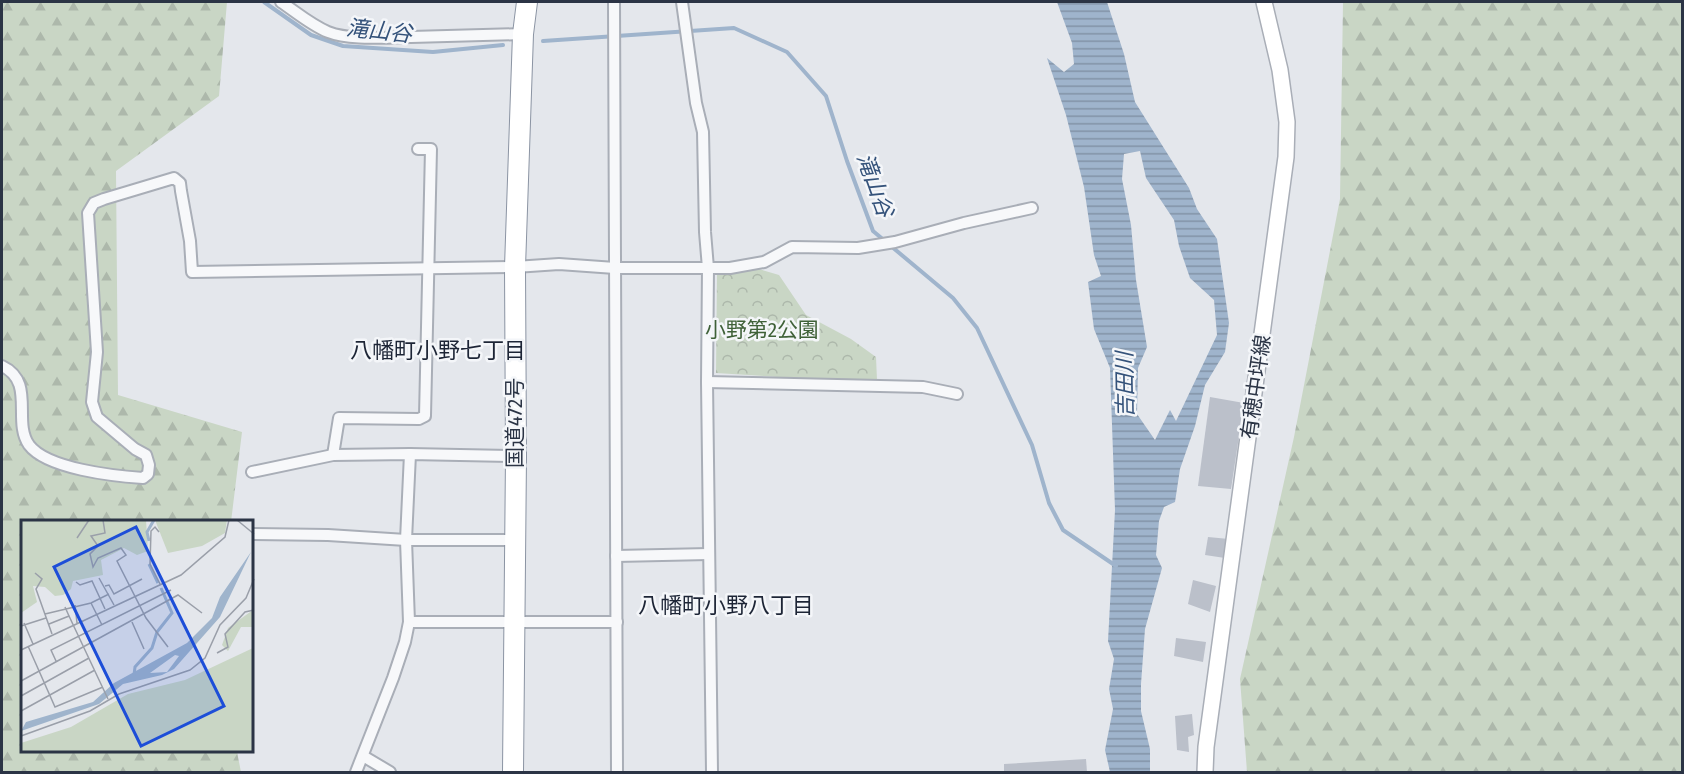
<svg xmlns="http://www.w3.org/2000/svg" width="1684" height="774" font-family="'Fira Sans Condensed','Noto Sans JP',sans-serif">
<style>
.forest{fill:url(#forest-firs)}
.park{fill:url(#park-crowns)}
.water{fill:url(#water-rules);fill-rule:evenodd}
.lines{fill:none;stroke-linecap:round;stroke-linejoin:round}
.stream{stroke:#9fb4cc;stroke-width:4}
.building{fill:#bbc0ca}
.street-casing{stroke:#a9aeb7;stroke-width:14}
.secondary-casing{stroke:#a9aeb7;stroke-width:18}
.highway-casing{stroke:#8b94a3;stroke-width:22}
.street{stroke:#f7f8fa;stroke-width:10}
.secondary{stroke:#fff;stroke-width:15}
.highway{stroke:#fff;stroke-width:20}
.labels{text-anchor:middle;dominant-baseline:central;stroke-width:5;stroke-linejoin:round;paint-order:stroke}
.park-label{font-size:21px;fill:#3f6138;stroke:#f4f6f9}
.street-label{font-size:21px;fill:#2b3445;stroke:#f4f6f9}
.water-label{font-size:22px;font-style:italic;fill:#34527a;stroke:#f4f6f9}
.neighbourhood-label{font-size:22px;fill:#1d2536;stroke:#f4f6f9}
.inset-river{fill:none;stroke:#9fb4cc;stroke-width:3}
.inset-road{fill:none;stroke:#9a9fa9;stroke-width:1.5}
.view{fill:#1d4ed8;fill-opacity:0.15;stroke:#1d4ed8;stroke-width:3}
.inset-edge{fill:none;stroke:#2b3445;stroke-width:3}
</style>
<defs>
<pattern id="forest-firs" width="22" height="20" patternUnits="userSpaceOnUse" patternTransform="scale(1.5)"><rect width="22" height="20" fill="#c9d6c5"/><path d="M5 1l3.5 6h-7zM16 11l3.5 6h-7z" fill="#adb8ab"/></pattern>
<pattern id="park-crowns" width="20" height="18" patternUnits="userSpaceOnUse" patternTransform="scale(1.5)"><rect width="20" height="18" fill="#c9d6c5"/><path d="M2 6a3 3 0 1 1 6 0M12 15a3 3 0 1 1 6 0" fill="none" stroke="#adb8ab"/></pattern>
<pattern id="water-rules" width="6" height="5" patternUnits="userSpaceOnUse" patternTransform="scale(1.5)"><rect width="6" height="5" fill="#9fb4cc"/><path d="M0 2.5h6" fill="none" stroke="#8293a7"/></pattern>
</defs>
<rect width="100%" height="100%" fill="#e4e7ec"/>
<!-- forest -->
<g class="forest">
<path d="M2,2H227L219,96L116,171L118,395L242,432L231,522H22V752H237L241,772H2Z"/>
<path d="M1343,2H1682V772H1247L1240,679L1294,437L1340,199Z"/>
</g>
<!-- park -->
<path class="park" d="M759,269L779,275L806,315L851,339L876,357L877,380L793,378L716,373L717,274Z"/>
<!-- water -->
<path class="water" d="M1057,2H1107L1124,54L1135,102L1189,188L1197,209L1217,239L1229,323L1225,352L1205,385L1195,426L1180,469L1175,502L1164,507L1159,521L1156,555L1162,568L1145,629L1141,684V711L1150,749V772H1110L1105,750L1113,709L1109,689L1114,659L1108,641L1115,510L1110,368L1094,329L1088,282L1101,276L1094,255L1084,187L1066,115L1047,58L1064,72L1074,64L1072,43ZM1140,151L1146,178L1174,220L1179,246L1190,278L1214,300L1217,335L1176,421L1170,410L1155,440L1137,414L1138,368L1147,347L1136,280L1131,225L1122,179L1124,154Z"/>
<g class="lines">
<!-- stream -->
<g class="stream">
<path d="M264,2L311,35L343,46L433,52L503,45"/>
<path d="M543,41L734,28L787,52L826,96L847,161L873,231L953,298L977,328L1032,445L1049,503L1063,530L1116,566"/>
</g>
</g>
<!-- building -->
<g class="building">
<path d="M1210,397L1244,403L1231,489L1198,486Z"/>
<path d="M1208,537L1229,539L1225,558L1205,555Z"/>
<path d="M1193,580L1216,586L1210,612L1188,604Z"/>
<path d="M1176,638L1206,642L1203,662L1174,656Z"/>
<path d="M1192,714L1194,735L1188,737L1189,752L1177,750L1175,716Z"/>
<path d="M1086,759L1087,772H1004V764Z"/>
</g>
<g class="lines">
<!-- street casing -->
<g class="street-casing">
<g id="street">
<path d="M281,2C296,12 311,25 328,32C351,41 387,37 411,37C449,36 486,35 523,34"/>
<path d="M614,2L617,772"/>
<path d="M682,2L696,103L703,132L705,232L708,268L707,382L712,772"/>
<path d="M2,366C36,382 12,421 29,445C47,469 114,476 143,478L148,474L149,465L146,455L135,449L97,417L92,402L97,352L88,213L94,203L104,199L174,178L180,183L181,191L190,241L192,272L515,267L559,264L615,268H730L764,262L792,247L858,248L895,242L964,223L1032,208"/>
<path d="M707,382L923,387L957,394"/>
<path d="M333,455L339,418L419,419L425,416L431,149H418"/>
<path d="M252,472L333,455L410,454L516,456"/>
<path d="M252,534L328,535L406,540H515"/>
<path d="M616,556L709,554"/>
<path d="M409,622H617"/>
<path d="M363,756L390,772"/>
<path d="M356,772L393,678L405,642L409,622L406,540L410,454"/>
</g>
</g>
<!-- secondary casing -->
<g class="secondary-casing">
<path id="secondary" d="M1205,772L1206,747L1286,157L1287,122L1280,70L1264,2"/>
</g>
<!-- highway casing -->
<g class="highway-casing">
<path id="highway" d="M513,772L516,456L515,267L523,34L527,2"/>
</g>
<!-- street -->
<use href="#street" class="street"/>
<!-- secondary -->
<use href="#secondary" class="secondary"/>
<!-- highway -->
<use href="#highway" class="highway"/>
</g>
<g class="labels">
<!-- park labels -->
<g class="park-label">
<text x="762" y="330">小野第2公園</text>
</g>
<!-- street labels -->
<g class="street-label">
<text transform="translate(1256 387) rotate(-82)">有穂中坪線</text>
<text transform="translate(515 423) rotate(-90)">国道472号</text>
</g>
<!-- water labels -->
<g class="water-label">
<text transform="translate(379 31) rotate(6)">滝山谷</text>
<text transform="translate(875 185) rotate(70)">滝山谷</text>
<text transform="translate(1125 385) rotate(-91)">吉田川</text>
</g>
<!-- neighbourhood labels -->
<g class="neighbourhood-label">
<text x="438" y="350">八幡町小野七丁目</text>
<text x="726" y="605">八幡町小野八丁目</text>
</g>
</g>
<!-- overview -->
<g transform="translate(21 520)">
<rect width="232" height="232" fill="#e4e7ec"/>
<path d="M0,0H125L127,31L116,35L103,28L80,40L82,55L52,61L50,69L42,75L34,76L24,67L12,66L16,82L0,93ZM134,0H206L204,13L181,26L147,33ZM232,90V107H220L207,131L201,125L207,108ZM232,128V232H0V223L50,207L107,174L164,160Z" fill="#c9d6c5"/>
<path d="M230,32L199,97L153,149L141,155L102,164L78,184L0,211L5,202L72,182L93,163L166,123L191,98L199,77ZM154,135L158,136L146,152L129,153Z" fill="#9fb4cc" fill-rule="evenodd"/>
<path class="inset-river" d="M128,21L126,12L133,0M128,44L137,63M113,155L114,147L131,128L136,112L151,93L140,68"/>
<path class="inset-road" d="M82,0L84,13L70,16L77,26L69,34L72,47L77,38L100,28L105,35L96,41L125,98L147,127M216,0L233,14M138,12L134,7L130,11L129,44L139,64M56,18L68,0M14,53L21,59L15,69L31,114M78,58L93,85M55,62L59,65L71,61L84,89M84,66L88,65L93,74L121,59M70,83L81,105M54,85L56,103M24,94L70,83L88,74M48,96L87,179M111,102L123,129M3,103L12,124M28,104L48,96L44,87M0,106L25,98M7,126L34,187L82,167M0,130L160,55L204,17L208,0M196,133L207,127L204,114L224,92L233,90M35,141L30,130L150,70M0,161L157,75L181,93M0,176L68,138M0,191L74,150M0,216L69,191L98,174L169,150L184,138L199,105L225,78L233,59"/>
<path class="view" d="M115,7L203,186L120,226L33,47Z"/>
<rect width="232" height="232" class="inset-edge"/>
</g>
<!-- border -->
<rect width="1684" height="774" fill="none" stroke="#2b3445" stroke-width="6"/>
</svg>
